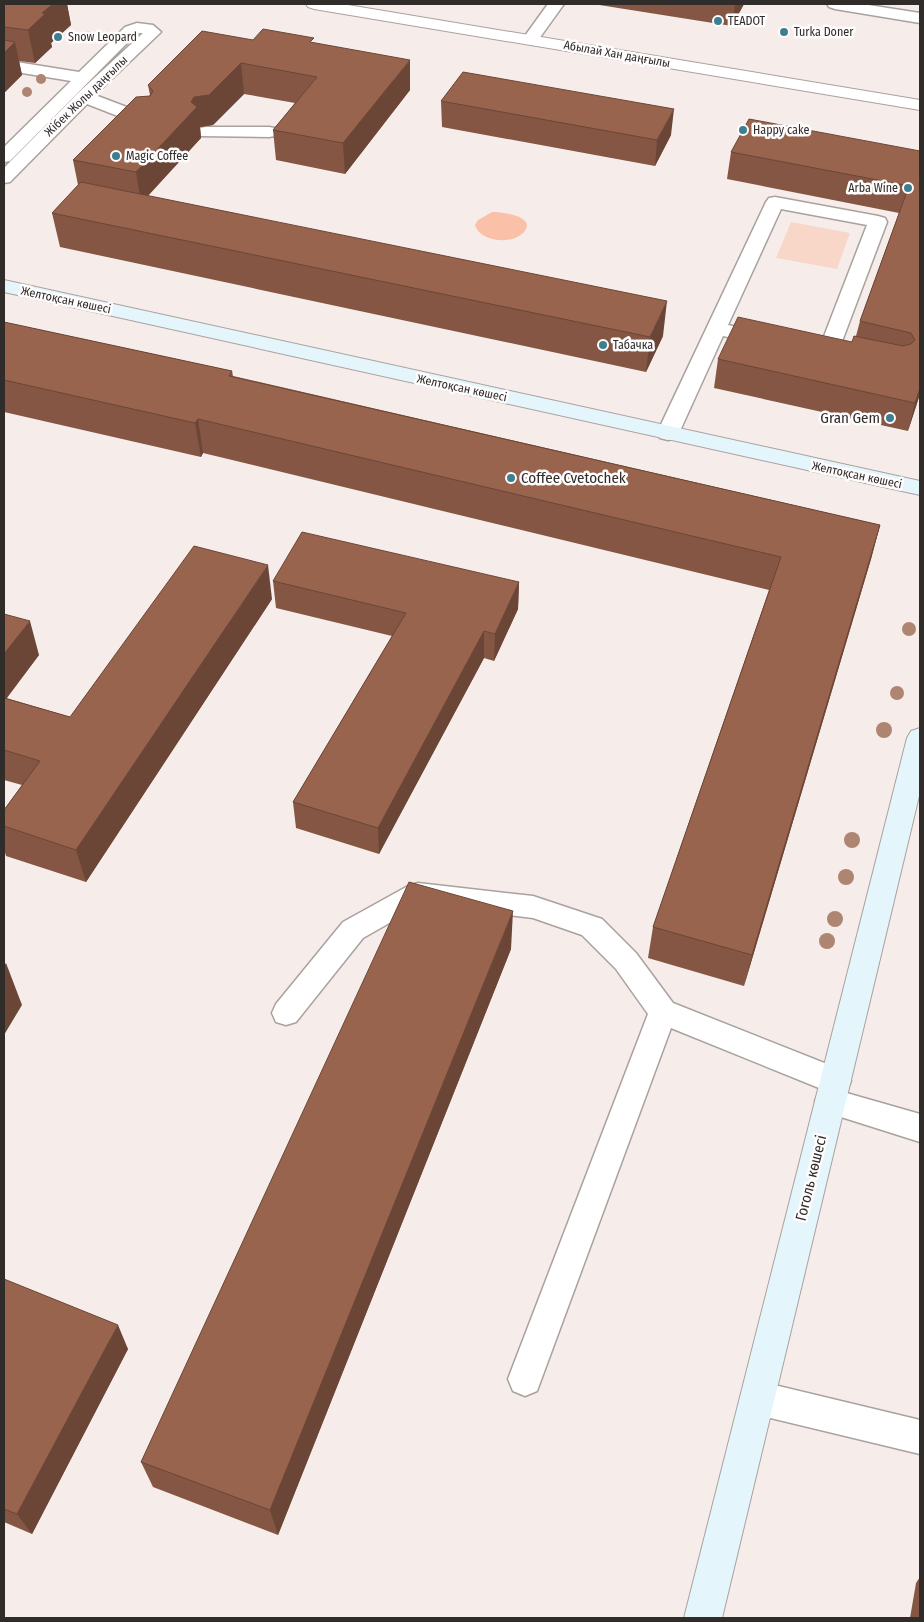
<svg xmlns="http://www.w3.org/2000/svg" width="924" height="1622" font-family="'Fira Sans Condensed',sans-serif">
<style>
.green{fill:#f8d7c9}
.water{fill:#fbc0a8}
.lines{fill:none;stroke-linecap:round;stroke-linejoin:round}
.service-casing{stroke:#a9a19e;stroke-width:3}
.tertiary-casing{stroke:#a9a19e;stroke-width:2}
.secondary-casing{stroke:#a9a19e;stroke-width:2}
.service{fill:#fff;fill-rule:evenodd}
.tertiary{fill:#fff;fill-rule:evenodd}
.secondary{fill:#e4f6fc;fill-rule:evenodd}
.tree{fill:#ae8571}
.wall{fill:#845643}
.shaded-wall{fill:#6b4637}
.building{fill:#99644e;stroke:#6b4637}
.poi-dot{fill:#3d7e91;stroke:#fefcfc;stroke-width:2}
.labels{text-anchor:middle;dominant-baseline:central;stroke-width:5;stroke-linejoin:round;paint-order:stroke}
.far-poi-label{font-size:12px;fill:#2f2c2a;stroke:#fefcfc;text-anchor:start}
.far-street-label{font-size:12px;fill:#2f2c2a;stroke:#fefcfc}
.poi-label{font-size:15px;fill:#2f2c2a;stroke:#fefcfc;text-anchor:end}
.street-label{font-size:15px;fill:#2f2c2a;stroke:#fefcfc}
</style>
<rect width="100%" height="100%" fill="#f6edea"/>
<!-- green -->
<g class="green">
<path d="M135,34L140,36L139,39L4,172V162L131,36Z"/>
<path d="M791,222L850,233L837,269L776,258Z"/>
</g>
<!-- water -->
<path class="water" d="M492,212C501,212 539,216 523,233C511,245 480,242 475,225L478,220Z"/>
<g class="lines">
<!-- service casing -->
<g class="service-casing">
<g id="service">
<path d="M548,4H564L536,43H524L522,40Z"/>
<path d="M827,4H862L920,13V23L835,9L829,7Z"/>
<path d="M137,23L153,25L161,32L95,95L153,117L156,121L153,125L147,126L141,125L87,104L10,182L4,183V168L78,93L143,33H137L10,161L4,162V147L71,81L4,70V60L79,72L125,27Z"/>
<path d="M206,127H269L275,128L278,132L275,136L269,137L200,136L197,132L200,128Z"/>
<path d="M775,197L878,216L885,218L887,222L838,352L835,356L828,358L800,351L797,347L800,343L807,341L821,344L867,225L781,209L728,325L774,335L777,339L774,343L767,345L723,336L679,433L676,438L668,440L660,438L657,433L766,202L769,198Z"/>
<path d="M418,883L533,896L602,919L636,953L673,1003L847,1072L851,1081L847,1090L843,1092L920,1114V1142L819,1110L815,1101L819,1092L824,1090L671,1028L537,1391L525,1396L513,1391L508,1379L648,1014L616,969L582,935L533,918L421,905L363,938L296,1022L286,1025L276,1022L272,1013L276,1004L343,922L408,886Z"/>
<path d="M758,1381L920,1420V1454L758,1415L746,1410L741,1398L746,1386Z"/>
</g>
</g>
<!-- tertiary casing -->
<g class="tertiary-casing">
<path id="tertiary" d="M306,4H342L920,100V110L314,9L308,7Z"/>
</g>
<!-- secondary casing -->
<g class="secondary-casing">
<g id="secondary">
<path d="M4,280L920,481V495L4,292Z"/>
<path d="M920,728V792L722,1618H684L907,738L911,731Z"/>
</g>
</g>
<!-- service -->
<use href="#service" class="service"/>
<!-- tertiary -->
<use href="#tertiary" class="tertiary"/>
<!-- secondary -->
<use href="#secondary" class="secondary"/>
</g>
<!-- trees -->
<g class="tree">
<circle cx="88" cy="36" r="4.5"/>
<circle cx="41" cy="79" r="5"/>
<circle cx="27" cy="92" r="5"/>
<circle cx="909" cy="629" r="7"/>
<circle cx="897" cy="693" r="7"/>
<circle cx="884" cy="730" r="8"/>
<circle cx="852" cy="840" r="8"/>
<circle cx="846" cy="877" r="8"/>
<circle cx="835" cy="919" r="8"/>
<circle cx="827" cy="941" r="8"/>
</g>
<!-- wall -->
<g class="wall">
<path d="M4,4H67L71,25L51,43L52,47L35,63L19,61L22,75L4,93Z"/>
<path d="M593,4H744L732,26Z"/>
<path d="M253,40L314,43L410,90L345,174L276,160L273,130L295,103L244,94L213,125L200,127L201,138L148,196L663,336L646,372L60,247L52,213L78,185L73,160L150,95L148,85Z"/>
<path d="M441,101L671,135L655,166L442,127Z"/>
<path d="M920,151V394L908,431L714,388L718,359L852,342L856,336L860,321L899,213L727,179L731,152Z"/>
<path d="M4,322L232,371L233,376L880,525L871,559L744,986L648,958L653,927L769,590L203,453L201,457L4,412Z"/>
<path d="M273,581L519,582L518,609L494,661L484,658L379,854L296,828L293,802L392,636L276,608Z"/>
<path d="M272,599L86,882L6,856L4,849V810L22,785L4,780V614L39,655L6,698L70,717Z"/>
<path d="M511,949L278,1535L153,1487L141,1462Z"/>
<path d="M4,1279L128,1349L32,1534L4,1522Z"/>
<path d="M920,1577V1618H910L916,1583Z"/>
</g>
<!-- shaded-wall -->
<g class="shaded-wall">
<path d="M53,4H67L71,25L51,43L52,47L35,63L28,30L42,13Z"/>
<path d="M735,4H744L732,26Z"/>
<path d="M15,42L22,75L4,93V53Z"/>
<path d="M410,60V90L345,174L343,143Z"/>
<path d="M241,63L244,94L213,125L200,127L201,138L141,203L136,172L194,97Z"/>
<path d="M674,109L671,135L655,166L657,140Z"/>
<path d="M667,301L663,336L646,372L650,337Z"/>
<path d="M920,388V394L908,431L915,403Z"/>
<path d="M198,419L203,453L201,457L195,423Z"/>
<path d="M880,525L871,559L744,986L752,955Z"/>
<path d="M268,565L272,599L86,882L76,850Z"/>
<path d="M519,582L518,609L494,661L495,634Z"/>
<path d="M30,621L39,655L4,702V654Z"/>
<path d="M484,631V658L379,854L378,828Z"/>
<path d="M513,911L511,949L278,1535L270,1510Z"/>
<path d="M6,963L22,1005L4,1035V966Z"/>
<path d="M118,1325L128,1349L32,1534L17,1514Z"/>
</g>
<!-- building -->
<g class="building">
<path d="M4,4H53L42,13L45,14L28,30L4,27Z"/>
<path d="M263,29L314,38L310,42L410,60L343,143L273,130L317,77L241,63L209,95L194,97L191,102L197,107L136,172L73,160L136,97L150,96L153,91L148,85L202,31L253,40Z"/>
<path d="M4,40L15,42L4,53Z"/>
<path d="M463,72L674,109L657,140L441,101Z"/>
<path d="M749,119L920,151V388L915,403L718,359L738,317L852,342L854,336L903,346L911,344L915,340L911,333L860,321L909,186L731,152Z"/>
<path d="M81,182L667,301L650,337L52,213Z"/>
<path d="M4,322L232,371L229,376L880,525L752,955L653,927L781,557L198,419L195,423L4,380Z"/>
<path d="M302,532L519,582L495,634L484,631L378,828L293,802L406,613L273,581Z"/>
<path d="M194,546L268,565L76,850L4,826V810L40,761L4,750V698L70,717Z"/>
<path d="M4,614L30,621L4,654Z"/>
<path d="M409,882L513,911L270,1510L141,1462Z"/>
<path d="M4,1279L118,1325L17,1514L4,1509Z"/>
</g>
<!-- markers -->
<g class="poi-dot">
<circle cx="718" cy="21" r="5"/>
<circle cx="784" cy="32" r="5"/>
<circle cx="58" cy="37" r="5"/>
<circle cx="743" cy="130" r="5"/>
<circle cx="116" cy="156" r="5"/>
<circle cx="908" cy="188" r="5"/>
<circle cx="603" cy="345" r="5"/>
<circle cx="890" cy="418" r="5"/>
<circle cx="511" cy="478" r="5"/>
</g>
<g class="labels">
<!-- far-poi labels -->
<g class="far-poi-label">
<text x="728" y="21">TEADOT</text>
<text x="794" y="32">Turka Doner</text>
<text x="68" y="37">Snow Leopard</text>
<text x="753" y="130">Happy cake</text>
<text x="126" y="156">Magic Coffee</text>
<text x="898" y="188" text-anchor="end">Arba Wine</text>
<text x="613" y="345">Табачка</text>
</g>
<!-- far-street labels -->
<g class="far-street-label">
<text transform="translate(617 54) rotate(10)">Абылай Хан даңғылы</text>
<text transform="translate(86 96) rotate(-44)">Жібек Жолы даңғылы</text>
<text transform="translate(66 300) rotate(12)">Желтоқсан көшесі</text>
<text transform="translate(462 388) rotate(12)">Желтоқсан көшесі</text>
<text transform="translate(857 475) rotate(12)">Желтоқсан көшесі</text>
</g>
<!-- poi labels -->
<g class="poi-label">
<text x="880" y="418">Gran Gem</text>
<text x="521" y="478" text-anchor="start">Coffee Cvetochek</text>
</g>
<!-- street labels -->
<g class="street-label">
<text transform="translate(811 1178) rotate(-76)">Гоголь көшесі</text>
</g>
</g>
<!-- border -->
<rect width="924" height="1622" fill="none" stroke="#2f2c2a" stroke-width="10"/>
</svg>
